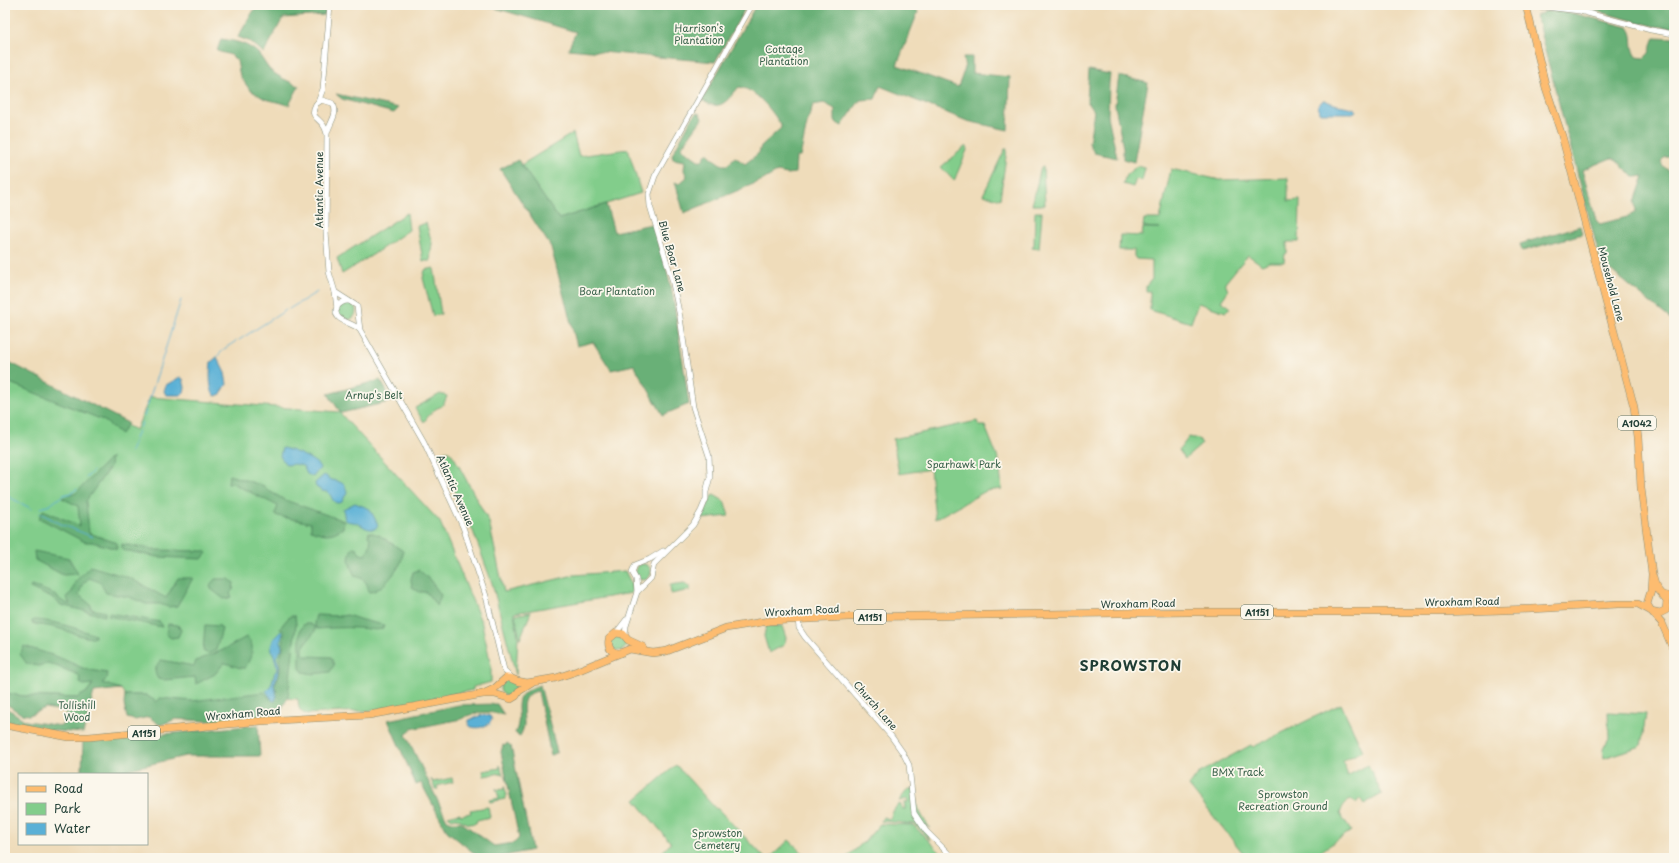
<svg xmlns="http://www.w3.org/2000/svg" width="1679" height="863" font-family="'Playpen Sans',sans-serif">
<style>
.green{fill:#82cd8b;stroke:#508560}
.forest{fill:#69b077;stroke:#447656;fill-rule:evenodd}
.water{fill:#5ab0d6;stroke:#3c7685}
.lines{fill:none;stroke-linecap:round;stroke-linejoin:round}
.stream{stroke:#5ab0d6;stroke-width:1}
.tertiary-casing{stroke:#878c77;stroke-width:6}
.primary-casing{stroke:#878c77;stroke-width:8}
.trunk-casing{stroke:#878c77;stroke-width:8}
.tertiary{stroke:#fff;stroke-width:5}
.primary{stroke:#fdbc6f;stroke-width:7}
.trunk{stroke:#fdbc6f;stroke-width:7}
.labels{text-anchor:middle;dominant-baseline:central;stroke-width:3.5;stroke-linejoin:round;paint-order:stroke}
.shield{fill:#fbf7ec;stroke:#61756b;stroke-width:1}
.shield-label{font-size:9px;font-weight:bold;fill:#1f3d34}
.park-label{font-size:10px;fill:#38614a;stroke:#fbf7ec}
.street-label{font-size:10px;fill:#1f3d34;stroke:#fbf7ec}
.district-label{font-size:14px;font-weight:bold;letter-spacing:1px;fill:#1f3d34;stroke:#fbf7ec}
</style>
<rect width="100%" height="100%" fill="#fbf7ec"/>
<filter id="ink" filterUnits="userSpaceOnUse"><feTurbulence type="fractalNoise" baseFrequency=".025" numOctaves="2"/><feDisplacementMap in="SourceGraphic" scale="8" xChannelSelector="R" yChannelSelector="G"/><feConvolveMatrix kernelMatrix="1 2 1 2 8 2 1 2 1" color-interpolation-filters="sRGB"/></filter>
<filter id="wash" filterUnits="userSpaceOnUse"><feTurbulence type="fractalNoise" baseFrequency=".012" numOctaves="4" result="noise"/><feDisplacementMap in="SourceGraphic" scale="16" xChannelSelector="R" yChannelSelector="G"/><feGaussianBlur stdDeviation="0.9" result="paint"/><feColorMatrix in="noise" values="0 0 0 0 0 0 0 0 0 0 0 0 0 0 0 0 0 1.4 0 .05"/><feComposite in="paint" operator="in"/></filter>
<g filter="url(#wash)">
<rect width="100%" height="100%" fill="#efdcba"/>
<!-- green -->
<g class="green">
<path d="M573,133L579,156L628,149L641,193L559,219L521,165Z"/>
<path d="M966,146L967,150L954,181L941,167Z"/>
<path d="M1005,149H1007L1000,199L983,195Z"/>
<path d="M1137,166L1145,168L1142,181L1136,179L1133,187L1123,184L1126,175Z"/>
<path d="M1041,167H1043L1045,205H1032Z"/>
<path d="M1171,169L1220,180L1288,178V201L1300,200L1299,242H1287V253L1285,254L1284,262H1269L1262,265L1248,255L1225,283L1228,291L1221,301L1230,307L1226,312L1198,303L1191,323L1150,310V291H1146V286L1152,279V260L1136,259L1134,256V250H1119L1120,235L1142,236L1143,228H1160L1143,227L1144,219H1160Z"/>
<path d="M1035,212H1042L1039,249L1032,248L1034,245Z"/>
<path d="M407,213L409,230L374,254L342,274L337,258Z"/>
<path d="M426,223L432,243L430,261H423L417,226Z"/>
<path d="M434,268L441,314L433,316L423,278L425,270Z"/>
<circle cx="347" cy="311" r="9"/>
<path d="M5,366L136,430L150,397L339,412L440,522L482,624L491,665V682L473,687V690L378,710L306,714C298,712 299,706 298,699L281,698L280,702L172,715L146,695H125L121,689L91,686L87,692L77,698L24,696L5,693Z"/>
<path d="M440,394L447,396C442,411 440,404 432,412C429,415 426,419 424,422L415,408Z"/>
<path d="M977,421L980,426H985L999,461L1002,489L986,491L935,519L930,469L899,474L893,439Z"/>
<path d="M1189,437L1199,439L1202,444L1185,459L1179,450Z"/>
<path d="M445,451H449L454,457L489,522L504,592L574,575L625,571L631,583L632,593L514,613L518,636L516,675L492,583L473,531L438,454Z"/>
<path d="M714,495L724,501L729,516L702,519L711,497Z"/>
<circle cx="643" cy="572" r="8"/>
<path d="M684,583L690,586V590L671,594L670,585Z"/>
<path d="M531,612L520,639L515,615Z"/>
<path d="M766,626H782L786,638L784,645L769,653L764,636Z"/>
<circle cx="619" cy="643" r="8"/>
<circle cx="508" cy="688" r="8"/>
<path d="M1341,704L1363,751L1342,761L1347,772V776L1368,765L1382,794L1364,804L1360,798L1356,803L1351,800C1344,803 1342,807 1340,814L1351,831L1311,858H1247L1189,786L1198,774L1251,745L1253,747Z"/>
<path d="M1608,712L1646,714L1641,746L1604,758L1603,749L1609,738Z"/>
<path d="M500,765L503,775L501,773L484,776L483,771L500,768Z"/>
<path d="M676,765L716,809L717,808L765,858H660L658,856L671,843L635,800Z"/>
<path d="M452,778L453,782L437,786L438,789H435L431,779L433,782Z"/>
<path d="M504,786L507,795L505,799L490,802L489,800L499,798L496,788L498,790L504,789Z"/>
<path d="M908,789H914C915,804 921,816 930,828L924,825L930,840L915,824L881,821L883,817L890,819C892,813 895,806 900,804L903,809H905L904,803L908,802L907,799L899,801Z"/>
<path d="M488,807L490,817L477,820L476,823L469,824L456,818L452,819L448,816L460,813V815L471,813L470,810Z"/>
<path d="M880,824L913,825L946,858H846L865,841Z"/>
<path d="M789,840L808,858H770Z"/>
</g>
<!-- forest -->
<g class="forest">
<path d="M257,5H326L325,15L283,18L264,53L251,42L238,37Z"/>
<path d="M485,5H747L715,62L568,49L576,32Z"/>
<path d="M756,5H913L918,12L897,65L958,87L965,68L963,57H972V73L1010,77L1008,130L967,121L880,86L875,99L860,100L842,126L835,122V109L824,103L813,105L808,119L800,157H796L795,173L787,174L777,172L763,180L684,213L675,182L679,184L687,177L684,170L685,161L673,159L672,155L693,116L697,113L700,114L702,119L681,148L701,162L707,153C714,158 723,171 731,162C732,160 733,158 735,157L745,164L759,153L761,146L781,128V125C772,111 756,89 739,87C727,100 721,113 702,100Z"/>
<path d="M1573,5H1674V28L1654,26Z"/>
<path d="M1546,11L1567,12L1628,27C1636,37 1629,45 1637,57L1644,58L1649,53L1655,37L1674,38V156L1664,158L1661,161L1663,166L1674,175V322L1608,268L1603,270L1536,16ZM1611,158C1620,159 1621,167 1628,172C1631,174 1634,176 1637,177L1644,176L1635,202L1636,212L1627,217L1600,224L1596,220L1582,170Z"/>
<path d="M221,39C235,41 247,43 258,53C262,58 265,64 269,69C278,77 288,81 299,86L289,105L265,99L250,90L240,76L237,61L231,55L217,51Z"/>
<path d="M1089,70L1110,74L1109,83L1108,116L1117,158L1094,153L1089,143L1094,111L1087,101Z"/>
<path d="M1119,76L1148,83L1134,162L1123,159V148L1115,105Z"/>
<path d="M336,94L399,108L394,113L342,99Z"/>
<path d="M518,160L559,219L606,204L614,232L652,224L665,263L673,297L689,404L663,415L634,365L611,370L593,342L577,346L551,247L500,169Z"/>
<path d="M1580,226L1582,234L1522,251L1520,244Z"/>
<path d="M5,360L128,423L121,434L103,420L5,381Z"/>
<path d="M380,380L393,401L341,413L328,394Z"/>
<path d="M111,457L110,467L86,501L89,533L117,543V549L92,542H85L39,518L43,510L80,526L78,506L62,498L76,493Z"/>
<path d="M229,475L264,486L269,491L285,500L344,521L343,528C331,536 324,535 311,530V523L278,516L275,514L278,506L232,483H228Z"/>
<path d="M369,532L379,535L403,551C402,556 402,561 400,564C395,574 380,592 369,592C367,582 365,579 355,576C350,566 346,558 353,547L357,548L360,554L365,555C369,549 373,542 368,536Z"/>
<path d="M122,544L157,550L204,551L207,553L202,559L158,557L122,550Z"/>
<path d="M34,551L69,558L78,574L63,575L35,560Z"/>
<path d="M90,566L130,578L166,598L178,578H193L177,606L168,607L160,604H146L129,597L106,593L100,582L89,578L82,585L79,595L91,605V609L105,612V616L61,605L54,599L30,588L31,586C39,588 49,591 56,596C61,600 63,603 70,604L66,597L72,592L75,582Z"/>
<path d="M419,570L430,580L441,595L437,606L426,592H419L412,587L411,579L413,572Z"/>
<path d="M215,579H229L234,583L233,590L230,593L232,597L224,599L211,589L210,585Z"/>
<path d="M109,613L160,622L162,625V627L108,616Z"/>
<path d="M316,615L341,616L347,615L362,620L384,625L382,629C373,631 367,628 358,628C344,627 331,628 317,629L314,623Z"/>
<path d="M290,616H295L296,624L288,697L280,712L272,718L222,722L176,719L160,725L149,717L135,720L127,718L124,704L125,695H146L157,702L160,698L192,701L264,692L273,701L277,692L274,686C279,677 282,669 279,658C284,649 284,641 284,631L280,629L283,624Z"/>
<path d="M35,620C56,621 75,628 95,635V637L93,638C79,637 67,630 53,627C46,625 39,626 32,623V621Z"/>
<path d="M168,624L178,625L181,630L178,637L171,638L166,634Z"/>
<path d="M304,624H310L315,627V631L303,647V653L306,656L331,657L334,665L330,672L313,674L303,672L300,668V631Z"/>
<path d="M205,625L220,626L222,629L216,650L208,654L203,651Z"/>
<path d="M246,637C257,644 251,658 245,668C239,669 231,664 224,663L215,674L196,684L195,677L164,680L158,679C153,671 155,667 161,660L194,666L196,661L223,650Z"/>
<path d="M24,646L58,657L85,669L107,673L108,678L102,683L121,689L94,692L83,733L47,730L5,722V707L26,721L62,726L67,713L65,711L45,708L29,715L21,714L5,703V693L24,696L77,698L87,692L93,684L84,685L80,683L79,675L48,663L39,666L27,664L20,654Z"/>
<path d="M540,685L557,752L551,756L538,691C518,695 524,709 524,724C524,728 522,732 520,736L515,733C526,713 504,696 540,685Z"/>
<path d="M497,704L504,715C488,711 475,711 461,719L411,729L406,735L447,820L452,822H461L494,846L514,843L519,838L501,752L503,745L505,746L507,743L511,746L532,850L495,858H480L447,831L421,783L416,785L388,720L459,705Z"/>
<path d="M258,725L260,756H185L109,774H84L82,772L83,740L124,738Z"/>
</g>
<!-- water -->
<g class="water">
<path d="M1323,100H1325C1335,106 1345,105 1355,109L1356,111L1353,113H1320L1318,106Z"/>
<path d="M217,357L225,373L227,384L221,394L216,396L213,394C209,385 210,372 211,362Z"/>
<path d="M180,377L183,379L185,387L184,393L181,395H166L164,391L166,385Z"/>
<path d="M282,448C290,449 318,460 320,468L313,477L307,474L303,466L295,464L286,465L280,456Z"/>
<path d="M324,475C327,476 329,479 332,480C340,482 345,482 347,492L342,502C332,506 333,497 328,492L322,491L316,487L315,483Z"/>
<path d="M355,503L370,509L378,525L375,529C367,530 365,527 359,524C355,521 350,523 345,520L343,509Z"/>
<path d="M281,631L283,633L281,640L282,649L276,657L279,665V671L274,685L277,696L275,701H273L266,691L271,685L275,672L278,669L271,647L274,638Z"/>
<path d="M482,715L490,716L492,720C486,727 478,730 469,726V720Z"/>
</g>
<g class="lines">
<!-- stream -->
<g class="stream">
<path d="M289,309L317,292"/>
<path d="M239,340L286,310"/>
<path d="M217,357L224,349L236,341"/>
<path d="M144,416L181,300"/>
<path d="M140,428L143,419"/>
<path d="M130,452L138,431"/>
<path d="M86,478L93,471"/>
<path d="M5,495L32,509"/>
<path d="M41,508L50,505L63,495L71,493L77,489"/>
<path d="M40,513L63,525L93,537"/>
<path d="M489,723L490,725"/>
</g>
</g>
</g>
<g filter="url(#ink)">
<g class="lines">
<!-- tertiary casing -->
<g class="tertiary-casing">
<g id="tertiary">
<path d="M1528,5L1580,11L1651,30L1674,34"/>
<path d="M318,102L323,89L330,5"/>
<path d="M327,134C326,131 325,127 323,125C318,117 309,117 316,104L322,100L332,103C340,113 329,123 327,134L326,232L329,272L335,292L337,309"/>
<path d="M335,292L357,306L360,330L424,442L463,527L486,596L504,670L512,678"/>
<path d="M348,301C343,301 340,303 337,307C331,321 352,322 359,329"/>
<path d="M637,592L636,579L632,572L635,565L650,559L663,551"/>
<path d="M798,620L799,628L805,637L891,736L903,753L909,765L914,813L926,831L953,858"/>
<path d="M616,633L626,620"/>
<path d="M625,635L626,626L637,592L651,578L654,564L693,525L701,511L706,499V492L710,477L709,456L693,407L680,317L672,279L650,206L649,194L655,176L752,5"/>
</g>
</g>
<!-- primary casing -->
<g class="primary-casing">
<g id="primary">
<path d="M1663,595L1674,598"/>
<path d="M621,653C612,654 607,648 609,639L616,633L623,634L628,640L643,647"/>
<path d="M485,694H495L511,699L516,696L519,691L532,683"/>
<path d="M5,725L69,737H89L261,721L369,715L483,694L494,689L506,678H510L517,681L527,683L556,678L577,671L630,649L653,653L667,651L726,628L769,621L848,617L1187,612H1442L1532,609L1618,604H1638L1651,611"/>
</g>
</g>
<!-- trunk casing -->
<g class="trunk-casing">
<g id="trunk">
<path d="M1526,5L1546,88L1562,136L1634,407L1638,437L1641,488L1652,574L1651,591L1647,604L1651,611L1660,613L1666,610L1667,601L1656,588L1652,574"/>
<path d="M1653,613L1662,623L1674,651"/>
</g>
</g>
<!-- tertiary -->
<use href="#tertiary" class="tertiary"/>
<!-- primary -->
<use href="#primary" class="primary"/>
<!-- trunk -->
<use href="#trunk" class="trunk"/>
</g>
</g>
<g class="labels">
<!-- shield labels -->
<g class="shield">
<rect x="1618" y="416" width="38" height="14" rx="3"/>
<rect x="1241" y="605" width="32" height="14" rx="3"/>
<rect x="854" y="610" width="32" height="14" rx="3"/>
<rect x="128" y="726" width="32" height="14" rx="3"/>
</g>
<g class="shield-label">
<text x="1637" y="423">A1042</text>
<text x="1257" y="612">A1151</text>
<text x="870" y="617">A1151</text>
<text x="144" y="733">A1151</text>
</g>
<!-- park labels -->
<g class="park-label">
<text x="699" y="27">Harrison's<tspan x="699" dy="12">Plantation</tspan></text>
<text x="784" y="48">Cottage<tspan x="784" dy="12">Plantation</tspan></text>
<text x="617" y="290">Boar Plantation</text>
<text x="374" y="394">Arnup's Belt</text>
<text x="964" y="463">Sparhawk Park</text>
<text x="77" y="704">Tollishill<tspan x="77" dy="12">Wood</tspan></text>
<text x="1238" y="771">BMX Track</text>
<text x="1283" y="793">Sprowston<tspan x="1283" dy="12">Recreation Ground</tspan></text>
<text x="717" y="832">Sprowston<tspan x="717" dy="12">Cemetery</tspan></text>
</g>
<!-- street labels -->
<g class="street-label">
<text transform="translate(318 190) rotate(-90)">Atlantic Avenue</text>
<text transform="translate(673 256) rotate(74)">Blue Boar Lane</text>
<text transform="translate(1612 284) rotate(75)">Mousehold Lane</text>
<text transform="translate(456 490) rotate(66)">Atlantic Avenue</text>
<text transform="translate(1462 601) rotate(-1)">Wroxham Road</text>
<text transform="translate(1138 603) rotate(-1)">Wroxham Road</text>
<text transform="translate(802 610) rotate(-3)">Wroxham Road</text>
<text transform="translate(876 705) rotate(49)">Church Lane</text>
<text transform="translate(243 713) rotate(-5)">Wroxham Road</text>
</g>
<!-- district labels -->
<g class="district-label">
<text x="1131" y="665">SPROWSTON</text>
</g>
</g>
<!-- margin -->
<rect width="1679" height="863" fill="none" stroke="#fbf7ec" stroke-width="20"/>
<!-- legend -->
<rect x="18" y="773" width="130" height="72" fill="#fbf7ec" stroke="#a3ada2"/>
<rect x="26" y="786" width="20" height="6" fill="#fdbc6f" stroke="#a3ada2"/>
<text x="54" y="793" font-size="12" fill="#1f3d34">Road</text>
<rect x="26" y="803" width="20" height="12" fill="#82cd8b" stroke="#a3ada2"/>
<text x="54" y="813" font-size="12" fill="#1f3d34">Park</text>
<rect x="26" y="823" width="20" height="12" fill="#5ab0d6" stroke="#a3ada2"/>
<text x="54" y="833" font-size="12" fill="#1f3d34">Water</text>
</svg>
